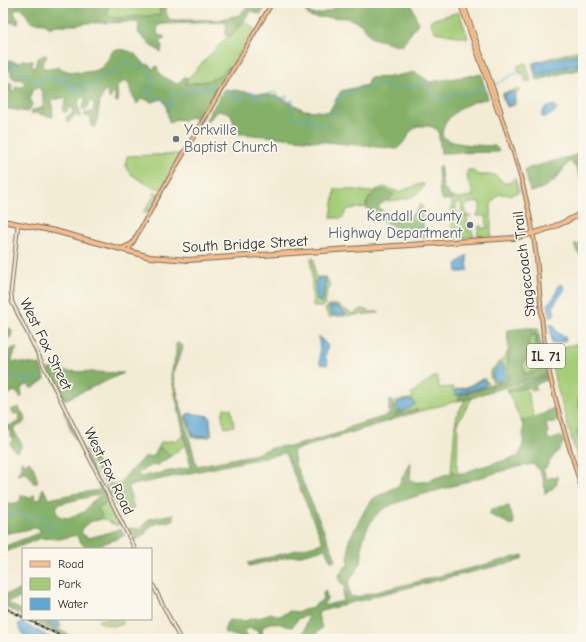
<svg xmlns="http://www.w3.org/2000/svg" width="586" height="642" font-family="'Comic Neue',sans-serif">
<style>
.green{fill:#a5cd78;stroke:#687c52;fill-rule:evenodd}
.forest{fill:#84b068;stroke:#586e4a;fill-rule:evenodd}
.water{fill:#5fa8d6;stroke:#456a80}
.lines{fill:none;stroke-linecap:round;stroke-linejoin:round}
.stream{stroke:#5fa8d6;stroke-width:1}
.secondary-casing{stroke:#716f66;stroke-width:4.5}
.primary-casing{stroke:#716f66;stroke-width:5}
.highway-casing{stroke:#716f66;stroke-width:6}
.secondary{stroke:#fce5d0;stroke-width:2.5}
.primary{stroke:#f8bd89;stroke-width:3}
.highway{stroke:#f8bd89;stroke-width:4}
.rail-casing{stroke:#2b2b2b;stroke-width:2.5}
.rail{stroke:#fbf7ec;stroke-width:1;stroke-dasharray:3;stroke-linecap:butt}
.worship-dot{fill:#6b7280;stroke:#fbf7ec;stroke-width:1.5}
.service-dot{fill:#5c6f8a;stroke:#fbf7ec;stroke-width:1.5}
.labels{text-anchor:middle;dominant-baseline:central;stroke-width:3.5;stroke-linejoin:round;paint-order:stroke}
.shield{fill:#fbf7ec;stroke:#696865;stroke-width:1}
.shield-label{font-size:14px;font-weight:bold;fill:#2b2b2b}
.worship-label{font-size:15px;fill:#5b616d;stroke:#fbf7ec;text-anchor:start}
.service-label{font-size:15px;fill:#4e5e75;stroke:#fbf7ec;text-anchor:end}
.street-label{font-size:15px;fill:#2b2b2b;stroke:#fbf7ec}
</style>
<rect width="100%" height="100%" fill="#fbf7ec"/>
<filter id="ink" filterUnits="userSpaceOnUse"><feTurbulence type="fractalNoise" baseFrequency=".025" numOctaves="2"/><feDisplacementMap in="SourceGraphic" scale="8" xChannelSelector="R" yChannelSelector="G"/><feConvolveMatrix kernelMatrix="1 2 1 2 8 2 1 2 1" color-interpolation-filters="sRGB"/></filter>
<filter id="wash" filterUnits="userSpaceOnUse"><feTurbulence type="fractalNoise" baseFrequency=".012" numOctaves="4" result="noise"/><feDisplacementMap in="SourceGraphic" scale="16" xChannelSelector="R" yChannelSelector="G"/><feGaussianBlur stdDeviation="0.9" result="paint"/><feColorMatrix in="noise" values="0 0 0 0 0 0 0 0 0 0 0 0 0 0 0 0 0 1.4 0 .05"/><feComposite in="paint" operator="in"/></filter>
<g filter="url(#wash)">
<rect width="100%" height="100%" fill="#f3ecd5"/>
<!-- green -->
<g class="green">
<path d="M108,3H160V14L155,16L119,18L107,17Z"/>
<path d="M459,12L468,38L435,32L430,22L431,20Z"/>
<path d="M244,21L255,28L230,69V68L209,81L184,84L189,77L228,36L230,37Z"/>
<path d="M583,49V53L535,63V67H533L532,63Z"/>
<path d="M526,63L531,81L526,82L524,74L520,72L517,66Z"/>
<path d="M519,89L520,91L516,94L515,105L507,107L502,96L503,93ZM513,91L515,92L513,103L504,94Z"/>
<path d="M178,154H181L180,158L161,189C154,189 133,177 128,171C125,168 126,160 127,156Z"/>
<path d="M468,170H472L478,175H495L504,183H509L515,178L519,192L509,195L499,194L493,201L491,205V238L477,237L479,226H481L482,228H487L486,216H477V214L480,212V202H476L467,204L465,207L467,215L462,216L461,202H456V213H459V214L453,216L452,214V202L450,200L451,197L458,198L473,196C473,187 464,180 468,170Z"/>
<path d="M420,184H424C418,199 401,200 387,201L391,198L388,191H379L366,203V207L348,209L342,218H331L335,189H348L370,192L384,187L399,192Z"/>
<path d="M155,192L157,193V197L147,213H143L155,194Z"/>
<path d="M471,216L467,217L468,231H472L474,237L455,239L452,234V218H458L459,223H460L461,217Z"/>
<path d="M312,257L314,259L315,277H326L331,287L327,290L325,305L321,307H313L311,258ZM318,278L324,293L322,302L317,301L315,281Z"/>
<path d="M335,304L353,314L362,309L372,312H379L380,313L329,317L325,309L329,306ZM332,307H338L346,313L332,315L330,311Z"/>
<path d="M532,335H536C537,338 535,340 536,344C536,347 539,350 540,353C543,368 541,372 525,374L523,364L529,352L528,342Z"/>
<path d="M583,342V479L555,380L549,351Z"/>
<path d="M508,351L507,380L459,396V400L472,398L458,422L457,471L461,474L457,475L451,472L455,425L457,415L465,400H461L417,412V410L394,416L396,413H402H398L395,410L396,401L413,398L411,394L414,392L432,378L438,376L439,388L454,387L453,391C457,388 461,389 466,387C473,385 478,378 485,379L489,385L493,383L490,377V371L503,359ZM500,364H503L504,365L505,376L500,381L496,382L494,381L492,376L494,370ZM482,380L483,387L456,395V390L468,388ZM410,400L415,405L401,412L398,411L397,404L398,402Z"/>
<path d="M526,387L534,417L523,420V425L508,392Z"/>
<path d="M224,408L231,409L234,426L225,428L222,417Z"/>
<path d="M190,413L209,416L212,435L210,437L196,438L192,437L185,416L187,414ZM188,414H193L209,417L211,433L208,436L194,437L187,417Z"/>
<path d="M184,435L186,444L171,456L159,447L161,442L177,440Z"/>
<path d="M108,502L110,505L120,525H115L103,519L94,521L102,517L98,507Z"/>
<path d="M101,619H123V624C114,627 107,626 98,621Z"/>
</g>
<!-- forest -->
<g class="forest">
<path d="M3,3H108L107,16L119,18L159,15L160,13V3H166V13L170,20H218L239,15L252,3H269L261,14H258L253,11L250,12L242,23L230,37L225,35L227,26L224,22L165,24L158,25L157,33L159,35L165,37L160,41L162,47L161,52L153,47L138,33L139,25L138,22L86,23L77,25H56L51,27H48L45,23L31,22L23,10L21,8L14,10L15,15L19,21L18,24L9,22L3,24Z"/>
<path d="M342,3H411L418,23L402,46L372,38L361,24L348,18L310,17L302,7H306L311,14C323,15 332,9 342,3Z"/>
<path d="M114,50C127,48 137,53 144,64L149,65L153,69L157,66C158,76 169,80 177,84L184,77L188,78L185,84C203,82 215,82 228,67H230V69L195,130L193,129L196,120L192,116L184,120L175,119L171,123L169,122L166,105L162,99L152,102L142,98L137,104C136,100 134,98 132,95C129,89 131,85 126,81L120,84L117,87L118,102L115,101V94H112L110,99L109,98L107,91L105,90L100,101L96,126L94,127L91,126V117L85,116L84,114L86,113L93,112L94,103L90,101L86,109L83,110L82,108L86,99L83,97L80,98C76,105 80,109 81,117H78L77,115H75L68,123L66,121L67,116L72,114L73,109L69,107L67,112H63V108L67,99L63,98L52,100L53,117L35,113L31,114L32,110L42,108C45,101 43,92 38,87L32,90L30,99C34,104 31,107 28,112L3,108V83L6,82L12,85L11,90L14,91L16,90L15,87H22L25,83C20,75 12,86 10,70H3V59L19,63L22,60L33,61L32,67L33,68L35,67L37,59L44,55L47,56L42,65V67C48,69 53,69 59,67C66,74 92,74 101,68C107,64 109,55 114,50Z"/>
<path d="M583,64V69L567,72L539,80L536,79L533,67H535V70Z"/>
<path d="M415,72L430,82L482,74V78L488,99C470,100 442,115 442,136C452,146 481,145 495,146L499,150L498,152L441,153L438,130L430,126H417L409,133L407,139L397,149L388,148L233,133L234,124L231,114C219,108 216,111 208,122L206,120L224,89L278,96L304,110L329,112L341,91L367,85L369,78L390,77Z"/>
<path d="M583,146V184L576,168L570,161C555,179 554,186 530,192L525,169L576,155Z"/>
<path d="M440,165L443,187L451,197L450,200H443L440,195L438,167Z"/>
<path d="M383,190L392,193L394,195L391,198L378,206C391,222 410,224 420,204L422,205L424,238L393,226L379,219L367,209C365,199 373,191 383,190Z"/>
<path d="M574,244L583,245V259C580,254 575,250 574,244Z"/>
<path d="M4,327L10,328L12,331L11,337L3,341V330Z"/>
<path d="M526,328H538L546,375L482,394L472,398L459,400V396L508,381V359L509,355L507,330ZM532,335H536L537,336L536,343L540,353L542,365L537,371L525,374L523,371V364L529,352L528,342Z"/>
<path d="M178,343L183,346C181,357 174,366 173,376L196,464L197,466L256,454C265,450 280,444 290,447L343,432L346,428L389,415V401H393L396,413L395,416L417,409V412L295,450L293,452L295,464L335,557V561H331L325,549L297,556H292L249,566L248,563L323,543L285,453L128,486L134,508L121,514L86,450L88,444L107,482L118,484L144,457H152L159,447L171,456L158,465L149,466L138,473L139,477L191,467L171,375L176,354V344Z"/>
<path d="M13,348H17L11,361L40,365L45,379L33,388H31L28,385L23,386L21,390L22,396L21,398L16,392L14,391L11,393L5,395V394L7,392L3,388V355Z"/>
<path d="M48,369H59L61,371L124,373L64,400Z"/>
<path d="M547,376V380L537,384L535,387L536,390L533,391L529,387L508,392L507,389Z"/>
<path d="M19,407L21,412L23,413C28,426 21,423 13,429L21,443V448L17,452L14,450L10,444L13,440L9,430L3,429V424L9,426L20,421L19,413L14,414L11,410Z"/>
<path d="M553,408L557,409C558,415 559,419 554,423L548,422L546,423L548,432L547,437L551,440L561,436L564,441C560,451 551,457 546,468L542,469L544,471L546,478L548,479L552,477L554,478L557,476C559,486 552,489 545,494C545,484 542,468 532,464C505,469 479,478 453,486C434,492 391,501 378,513C372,519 365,531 363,540C361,546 363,553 361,561C355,578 345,576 350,596L356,597L523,555V558L521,560L374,596L371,598L349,603L319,612L318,615L322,627L312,639H295L304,631L308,618L307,615L298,619L292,627C281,626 271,617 262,629L263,639H260L258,631L250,628L245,630L247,639L225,633L224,631L228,621L230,620L244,621L254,618L263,617L270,613L280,616L290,611L298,612L304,610L313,608L315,605L322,600L324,591L326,592L327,599L323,605V606L343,601V594L345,586L340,582C337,573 342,570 348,565L349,540L366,508L374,498L398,486L410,462L411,463L410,479C418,488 438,475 449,474L453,471L458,475L477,468L517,457C527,447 522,432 523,420L543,414Z"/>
<path d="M63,410L64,411L103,490L101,493L96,495L59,504L56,508V512L61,517L67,518L84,512L91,503L104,492L108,502L98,507L102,517C94,521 80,524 82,534L89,538L121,529L125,535C116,539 91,551 83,545C80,542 78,538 76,535L60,539L41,538L3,553V547L39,533L40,531L39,528H35L3,534V502C11,504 22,505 21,495L30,498L34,494L35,499L36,500C44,498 40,494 43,488L49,499L73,494L100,490L85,457L73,435Z"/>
<path d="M21,461L25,464L29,461C34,466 36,475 38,483H33C30,477 29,472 22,472L19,475L17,474L21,468Z"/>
<path d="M509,506L514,523L511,526L506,522L490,515L491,509Z"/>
<path d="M173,514V520L152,525L143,536L135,540L129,528L140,529L149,519Z"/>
<path d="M23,589V597L8,602L9,604L23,611V616L3,606V595Z"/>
<path d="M29,619H38L77,639H70Z"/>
</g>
<!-- water -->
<g class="water">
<path d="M583,53V63L571,65L540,74H537L535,70V63Z"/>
<path d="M515,91L513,103L512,105L508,106L503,95Z"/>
<path d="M555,105L557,109C555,113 547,118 542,117V114L545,108Z"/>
<path d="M467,255L468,270L464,272H457L456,264Z"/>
<path d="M318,278H325L326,281L322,302L317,301L315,281Z"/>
<path d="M562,284L565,289L553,306L555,313L552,317H550L548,303L554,297L559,285Z"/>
<path d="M330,307H338L346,314L332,315L329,309Z"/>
<path d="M550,324L554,325L557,332L566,338L565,341L552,344Z"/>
<path d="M319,336L328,346L325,356L328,364L326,365L320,364Z"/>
<path d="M500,364H503L504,365L505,378L495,382L492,373Z"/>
<path d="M482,380L486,382L485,386L456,395L455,394V390L468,388Z"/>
<path d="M583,388V413C577,406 577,395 583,388Z"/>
<path d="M413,400L415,405L403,411H398L397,402Z"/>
<path d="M188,414H196L210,417V435L194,437L187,417Z"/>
<path d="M583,427V449L580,445L577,431Z"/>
<path d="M42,619H58L61,627L57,628Z"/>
<path d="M19,623H23L53,639H26L18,625Z"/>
</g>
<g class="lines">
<!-- stream -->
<g class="stream">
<path d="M3,69L14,65L17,66L18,71"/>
<path d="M18,74L29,75L32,80C38,82 40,81 44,78L53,79L58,76L62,82L64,75L65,76L68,81L67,84L68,86L76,84L77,86L72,87L71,89L76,93L84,92L85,90L82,86L84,81H86L91,90H94L96,87L97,79L102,80L105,75C112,74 117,72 120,64L128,60V64L134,65L137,69C148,62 156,78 151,87H146V92L151,94L152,97L158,100L162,98L168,106H171L172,104L170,93H173L175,95H177L179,96C180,95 182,93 184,92C189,89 214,86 219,88"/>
<path d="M536,77C552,75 567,67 583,66"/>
<path d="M496,84L518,72L530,79"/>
<path d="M223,91L228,94L229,92H231L232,94L231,98L239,97L242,100L243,95C245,94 251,93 254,92L252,95L255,96L259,95L260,98L263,100L266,95L275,92L277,94L276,98L278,99L287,96L286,100L287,102L293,100V111"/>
<path d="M293,114L292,115L303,120L307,117H311L312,121L311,123L315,125L319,124L323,126L327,118"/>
<path d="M328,115L330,113H336L337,109L334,105L335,99L340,100L341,98L342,95L352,91L374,86H378L381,84L391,89H395L405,85L413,87L425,80L430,88V92L437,98H448L453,93L464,95L486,87"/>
<path d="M6,375L23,378L26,383L35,377L38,379L41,377"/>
<path d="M3,513L5,515C10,515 18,512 22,513L25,518L27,519L35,515L38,517L42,516L47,521V528H49L54,525L56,526V530"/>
</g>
</g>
</g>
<g filter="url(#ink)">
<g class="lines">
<!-- secondary casing -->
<g class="secondary-casing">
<g id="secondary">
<path d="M18,224L11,291L12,302L135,549"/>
<path d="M151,581L180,639"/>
</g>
</g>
<!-- primary casing -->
<g class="primary-casing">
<g id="primary">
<path d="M460,3L498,112L500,113"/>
<path d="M463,3L501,111L500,113C517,159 530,205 536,254C540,288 541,322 546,356C554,402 570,448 583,493"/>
<path d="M120,249L131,244"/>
<path d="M128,251L161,192L272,3"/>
</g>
</g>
<!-- highway casing -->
<g class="highway-casing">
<path id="highway" d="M3,221L55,231L150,257L188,260L513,238C539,233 561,226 583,212"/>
</g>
<!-- secondary -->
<use href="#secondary" class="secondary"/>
<!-- primary -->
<use href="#primary" class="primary"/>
<!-- highway -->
<use href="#highway" class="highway"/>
<!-- rail casing -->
<g class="rail-casing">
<g id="rail">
<path d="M3,607L23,617"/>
<path d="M27,619L67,639"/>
</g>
</g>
<!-- rail -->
<use href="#rail" class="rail"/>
</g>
</g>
<!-- markers -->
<circle class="worship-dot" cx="176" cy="139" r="4"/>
<circle class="service-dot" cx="470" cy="225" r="4"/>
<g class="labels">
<!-- shield labels -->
<rect class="shield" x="527" y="344" width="38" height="24" rx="3"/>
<g class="shield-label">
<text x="546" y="356">IL 71</text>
</g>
<!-- worship labels -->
<g class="worship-label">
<text x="184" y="130">Yorkville<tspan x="184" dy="17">Baptist Church</tspan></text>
</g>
<!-- service labels -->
<g class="service-label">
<text x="462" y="216">Kendall County<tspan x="462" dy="17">Highway Department</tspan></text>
</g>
<!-- street labels -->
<g class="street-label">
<text transform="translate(245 244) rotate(-3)">South Bridge Street</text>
<text transform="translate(524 264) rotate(-97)">Stagecoach Trail</text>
<text transform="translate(46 344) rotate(64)">West Fox Street</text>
<text transform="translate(109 471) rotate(64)">West Fox Road</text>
</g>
</g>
<!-- margin -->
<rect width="586" height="642" fill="none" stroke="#fbf7ec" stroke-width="16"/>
<!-- legend -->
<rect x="22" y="548" width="130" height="72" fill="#fbf7ec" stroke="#a8a59f"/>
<rect x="30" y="561" width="20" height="6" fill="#f8bd89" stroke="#a8a59f"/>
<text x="58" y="568" font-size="12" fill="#2b2b2b">Road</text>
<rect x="30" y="578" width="20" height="12" fill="#a5cd78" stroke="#a8a59f"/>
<text x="58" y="588" font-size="12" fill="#2b2b2b">Park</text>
<rect x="30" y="598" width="20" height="12" fill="#5fa8d6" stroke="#a8a59f"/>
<text x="58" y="608" font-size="12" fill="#2b2b2b">Water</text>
</svg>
